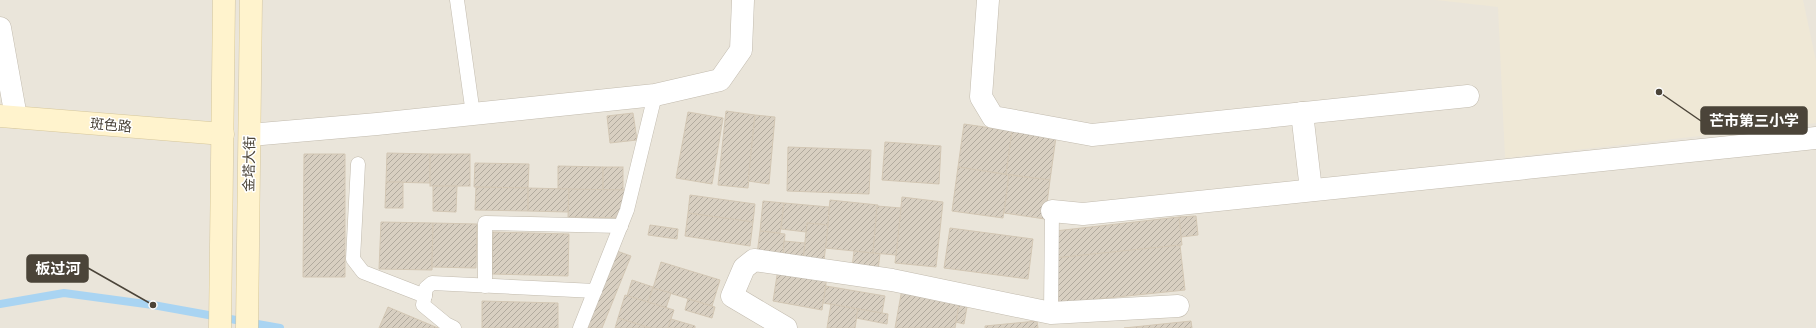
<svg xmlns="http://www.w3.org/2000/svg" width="1816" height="328" font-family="Quicksand,'Noto Sans SC',sans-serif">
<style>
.residential{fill:#eae5da}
.education{fill:#efe8d6}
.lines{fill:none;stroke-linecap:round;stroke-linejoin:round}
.stream{stroke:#a9d4f2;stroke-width:8}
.building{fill:url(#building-hatch);stroke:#d3c7b4}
.lane-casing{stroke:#c2bbae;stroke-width:15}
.street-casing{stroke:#c2bbae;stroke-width:23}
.secondary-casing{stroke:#d6c79b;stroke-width:23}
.lane{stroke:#fff;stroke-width:14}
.street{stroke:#fff;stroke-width:22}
.secondary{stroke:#fff3cd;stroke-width:22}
.labels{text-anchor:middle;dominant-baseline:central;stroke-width:3;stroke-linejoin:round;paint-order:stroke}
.street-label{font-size:14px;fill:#4b4439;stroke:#fff}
.leader{fill:none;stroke:#4b4439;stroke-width:1.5}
.callout-dot{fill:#4b4439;stroke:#fff;stroke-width:1.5}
.callout{fill:#4b4439;stroke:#4b4439;stroke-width:1.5}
.callout-label{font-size:15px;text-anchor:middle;font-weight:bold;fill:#fff}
</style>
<defs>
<pattern id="building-hatch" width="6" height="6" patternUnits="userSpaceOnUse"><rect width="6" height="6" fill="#d8cfc1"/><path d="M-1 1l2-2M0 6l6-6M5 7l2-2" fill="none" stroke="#b1aa9e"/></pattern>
</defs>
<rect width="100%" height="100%" fill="#f6f3ec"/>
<!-- residential -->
<rect class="residential" x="0" y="0" width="1816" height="328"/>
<!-- education -->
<path class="education" d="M1436,0H1803L1816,61V123L1505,158L1498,7Z"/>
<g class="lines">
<!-- stream -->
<path class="stream" d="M0,304L64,293L153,305L280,328"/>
</g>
<!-- building -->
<g class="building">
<path d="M726,111L755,115L748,188L718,185Z"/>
<path d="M688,112L723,118L712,184L676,178Z"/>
<path d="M633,113L637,140L610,143L607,116Z"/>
<path d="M755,115L775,117L769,184L748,181Z"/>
<path d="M964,124L1012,131L1006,174L958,167Z"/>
<path d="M1012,131L1056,137L1050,180L1006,174Z"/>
<path d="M885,142L941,146L939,184L882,180Z"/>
<path d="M788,147L871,150L869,194L787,191Z"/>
<path d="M387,153L430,154V183L386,182Z"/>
<path d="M304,154H345V277H303Z"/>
<rect x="430" y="154" width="40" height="32"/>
<path d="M475,163L529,164L528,188L474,187Z"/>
<path d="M558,166L603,167V190L558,189Z"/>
<rect x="603" y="167" width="20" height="23"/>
<path d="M958,167L1009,175L1003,218L952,211Z"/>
<path d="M1009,175L1050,180L1045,219L1004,213Z"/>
<path d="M386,182H403V208H385Z"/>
<path d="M433,186H457L456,212L433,211Z"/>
<path d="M476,187L528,188V211L475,210Z"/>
<path d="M528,188L569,189L568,212L528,211Z"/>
<path d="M569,189L628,190L627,218L568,217Z"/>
<path d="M690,195L755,204L753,222L688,213Z"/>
<path d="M902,197L943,202L936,267L895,263Z"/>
<path d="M830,200L878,205L873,253L825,248Z"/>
<path d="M763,201L784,203L780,233L760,231Z"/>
<path d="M784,203L829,207L828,225L807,223L806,232L781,229Z"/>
<path d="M877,206L901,208L896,255L873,253Z"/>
<path d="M688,213L753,222L750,246L685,236Z"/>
<path d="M1196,216L1198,235L1181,237L1179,217Z"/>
<path d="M1179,217L1182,245L1057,258L1055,231Z"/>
<path d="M381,222L433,223L432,270L379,269Z"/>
<path d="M433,223L477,224L476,268L432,267Z"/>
<path d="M807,223L828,225L824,261L803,259Z"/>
<path d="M650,225L678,229L677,239L648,235Z"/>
<path d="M950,228L1033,239L1028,279L944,268Z"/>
<path d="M760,231L785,234L783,257L757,254Z"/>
<path d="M493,232L569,234L568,276L492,274Z"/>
<path d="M784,241L805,243L803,259L783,257Z"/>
<path d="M1180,245L1185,290L1059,303L1054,258Z"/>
<path d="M614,250L631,256L602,328H583Z"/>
<path d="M854,251L880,254L878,270L852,267Z"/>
<path d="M661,262L720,280L712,306L653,288Z"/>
<path d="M778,269L827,277L822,310L773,301Z"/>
<path d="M632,280L653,287L648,302L627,296Z"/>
<path d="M826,286L885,296L882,313L823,303Z"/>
<path d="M653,288L671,293L666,308L648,302Z"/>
<path d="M902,289L960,299L955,328H895Z"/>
<path d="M625,295L674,310L668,328H650L618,318Z"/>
<path d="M688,299L715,307L712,318L685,310Z"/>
<path d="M960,299L968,301L964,324L956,322Z"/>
<path d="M482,301L558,303V328H482Z"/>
<path d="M831,304L858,309L855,328H827Z"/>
<path d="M388,307L438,328H379Z"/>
<path d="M858,309L888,314L887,324L856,318Z"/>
<path d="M618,318L650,328H615Z"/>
<path d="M671,319L695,326V328H668Z"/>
<path d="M1037,321L1038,328H985V326Z"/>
<path d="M1191,321L1192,328H1124Z"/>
</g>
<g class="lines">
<!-- lane casing -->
<g class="lane-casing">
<g id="lane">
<path d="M457,0L473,114"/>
<path d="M358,164L353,259L363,272L425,296"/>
<path d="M485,286V223L621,226"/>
<path d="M1051,313L1052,211"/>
<path d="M454,328L446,324L423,305L426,288L432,283L595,291"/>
<path d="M580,328L627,210L655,95"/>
</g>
</g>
<!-- street casing -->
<g class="street-casing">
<g id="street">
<path d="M988,0L981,97L993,117L1092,135L1468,96"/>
<path d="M0,28L16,117"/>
<path d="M1302,113L1311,190"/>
<path d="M250,135L377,124L655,95L720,80L741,50L743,0"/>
<path d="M1052,211L1083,214L1816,138"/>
<path d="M786,328L732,296L744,268L754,260L892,280L1051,313L1178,306"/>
</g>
</g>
<!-- secondary casing -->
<g class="secondary-casing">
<g id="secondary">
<path d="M0,116L223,134"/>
<path d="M220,328L224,0"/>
<path d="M247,328L251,0"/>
</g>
</g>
<!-- lane -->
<use href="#lane" class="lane"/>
<!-- street -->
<use href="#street" class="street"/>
<!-- secondary -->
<use href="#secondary" class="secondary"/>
</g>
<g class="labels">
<!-- street labels -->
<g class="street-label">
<text transform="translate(111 125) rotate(5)">斑色路</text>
<text transform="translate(249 164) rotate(-89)">金塔大街</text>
</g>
</g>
<!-- callouts -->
<path class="leader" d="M1659 92L1701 121M153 305L88 268"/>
<g class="callout-dot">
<circle cx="1659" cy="92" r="4"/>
<circle cx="153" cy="305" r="4"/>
</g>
<g class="callout">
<rect x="1701" y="107" width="106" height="27" rx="4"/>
<rect x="27" y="255" width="61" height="27" rx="4"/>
</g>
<g class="callout-label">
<text x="1754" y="126">芒市第三小学</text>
<text x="58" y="274">板过河</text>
</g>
</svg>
